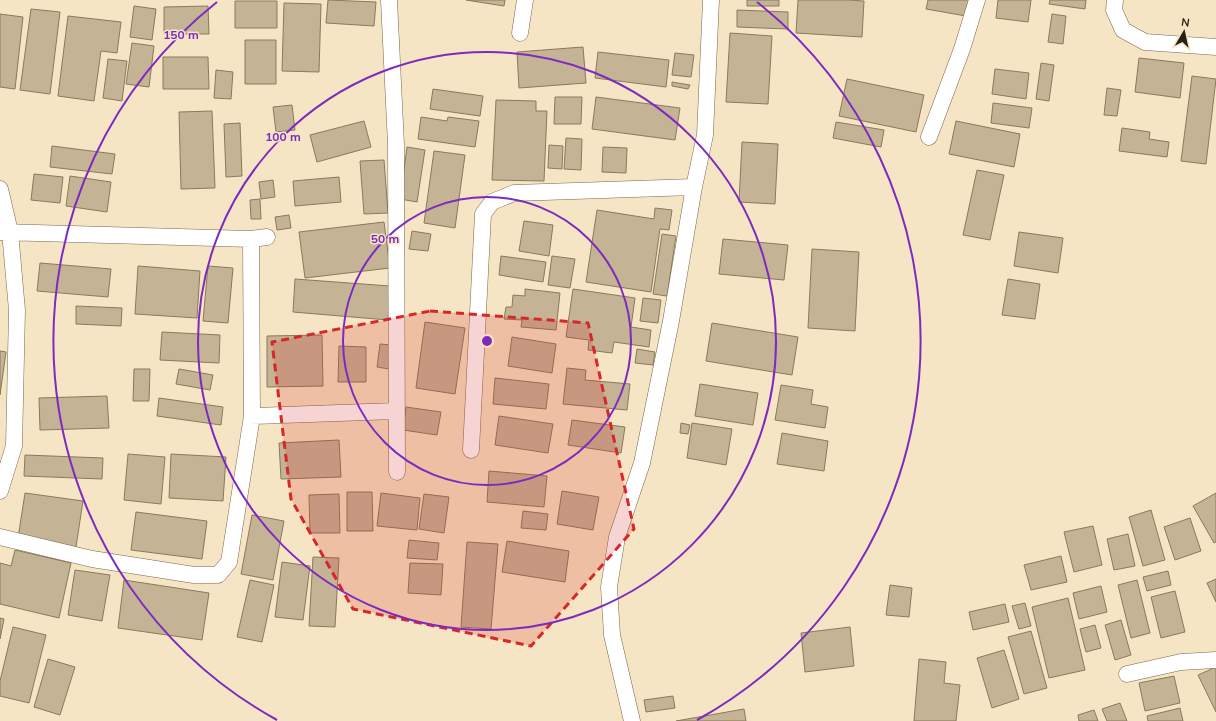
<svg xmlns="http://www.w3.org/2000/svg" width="1216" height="721" viewBox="0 0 1216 721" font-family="Mulish,sans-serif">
<rect width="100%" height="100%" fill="#f6e5c4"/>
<path fill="#c4b495" stroke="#897a5c" d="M 328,0 L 376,2 L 374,26 L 326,23 Z
M 466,0 L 505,0 L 504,6 Z
M 747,0 L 779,0 L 779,6 L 747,6 Z
M 798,0 L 848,0 L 864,1 L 862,37 L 796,33 Z
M 928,0 L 969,0 L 966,16 L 926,9 Z
M 998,0 L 1031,0 L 1028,22 L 996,18 Z
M 1050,0 L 1086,0 L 1085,9 L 1049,4 Z
M 235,1 L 277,1 L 277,28 L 235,28 Z
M 284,3 L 321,4 L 319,72 L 282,71 Z
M 134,6 L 156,9 L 152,40 L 130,37 Z
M 208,6 L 209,34 L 164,34 L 164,7 Z
M 31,9 L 60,12 L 50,94 L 20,90 Z
M 737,10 L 788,12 L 788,29 L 737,27 Z
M 0,14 L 23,17 L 15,89 L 0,87 Z
M 1052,14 L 1066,16 L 1063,44 L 1048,42 Z
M 68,16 L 121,22 L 117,53 L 101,51 L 94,101 L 58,96 Z
M 730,33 L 772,36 L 768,104 L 726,102 Z
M 245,40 L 276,40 L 276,84 L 245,84 Z
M 132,43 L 154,46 L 149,87 L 126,84 Z
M 583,47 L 586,83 L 519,88 L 517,52 Z
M 598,52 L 669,60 L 666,87 L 595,78 Z
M 675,53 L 694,55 L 691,77 L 672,75 Z
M 163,57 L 208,57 L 209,89 L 163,89 Z
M 1139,58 L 1184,63 L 1180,98 L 1135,92 Z
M 108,59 L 127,61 L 122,101 L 103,98 Z
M 1041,63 L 1054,65 L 1049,101 L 1036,99 Z
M 995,69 L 1029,73 L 1026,99 L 992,94 Z
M 216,70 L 233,72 L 231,99 L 214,98 Z
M 1192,76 L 1216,79 L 1206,164 L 1181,161 Z
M 847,79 L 924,95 L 916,132 L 839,116 Z
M 672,82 L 690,85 L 688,89 L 672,86 Z
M 1107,88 L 1121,90 L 1117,116 L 1104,115 Z
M 433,89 L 483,96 L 480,116 L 430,109 Z
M 555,97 L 582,97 L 581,124 L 554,124 Z
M 596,97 L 680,108 L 675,140 L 592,129 Z
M 496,100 L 536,101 L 536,111 L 547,111 L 544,181 L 492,180 Z
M 993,103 L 1032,108 L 1029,128 L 991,123 Z
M 292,105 L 295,130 L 276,132 L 273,107 Z
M 212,111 L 215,188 L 181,189 L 179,112 Z
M 421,117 L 447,121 L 448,117 L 479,121 L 475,147 L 418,139 Z
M 364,121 L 371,147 L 317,162 L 310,135 Z
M 956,121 L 1020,134 L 1014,167 L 949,154 Z
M 836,122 L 884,130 L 881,147 L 833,138 Z
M 240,123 L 242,176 L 226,177 L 224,124 Z
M 1122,128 L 1150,132 L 1149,139 L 1169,142 L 1167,157 L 1119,151 Z
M 566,138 L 582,139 L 581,170 L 564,169 Z
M 742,142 L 778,144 L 775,204 L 739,202 Z
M 549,145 L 563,146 L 562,169 L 548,168 Z
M 52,146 L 115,154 L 112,174 L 50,167 Z
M 407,147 L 425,150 L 417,202 L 400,199 Z
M 603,147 L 627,148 L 626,173 L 602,172 Z
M 434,151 L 465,155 L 455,228 L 424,223 Z
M 384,160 L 388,213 L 364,214 L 360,161 Z
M 977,170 L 1004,175 L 990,240 L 963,235 Z
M 34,174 L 63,177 L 60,203 L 31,200 Z
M 70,176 L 111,182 L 107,212 L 66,206 Z
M 339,177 L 341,202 L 295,206 L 293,181 Z
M 273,180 L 275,197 L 261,199 L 259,182 Z
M 260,199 L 261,219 L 251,219 L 250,200 Z
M 655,208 L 672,210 L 669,230 L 660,229 L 651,292 L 586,282 L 597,210 L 654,219 Z
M 289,215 L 291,228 L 277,230 L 275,217 Z
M 524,221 L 553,225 L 549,256 L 519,251 Z
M 384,222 L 390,268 L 305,278 L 299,232 Z
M 412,231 L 431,234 L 428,251 L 409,249 Z
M 1019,232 L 1063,238 L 1058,273 L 1014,266 Z
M 662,234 L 676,236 L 667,296 L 653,294 Z
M 723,239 L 788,245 L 784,280 L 719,274 Z
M 812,249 L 859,252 L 855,331 L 808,328 Z
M 501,256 L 546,262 L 543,282 L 499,275 Z
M 552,256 L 575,259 L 570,288 L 548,285 Z
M 40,263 L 111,269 L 108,297 L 37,291 Z
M 138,266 L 200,271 L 197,318 L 135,314 Z
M 208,266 L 233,268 L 228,323 L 203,321 Z
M 295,279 L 390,286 L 388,320 L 293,312 Z
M 1008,279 L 1040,284 L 1035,319 L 1002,315 Z
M 525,289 L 560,293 L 556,330 L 521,327 L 522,320 L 504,319 L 506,307 L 512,307 L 513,295 L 525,296 Z
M 573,289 L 635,298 L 631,327 L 651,330 L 649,347 L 614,342 L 612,353 L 588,350 L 589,340 L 566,337 Z
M 643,298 L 661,300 L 658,323 L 640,321 Z
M 76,306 L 122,308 L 121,326 L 76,324 Z
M 425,322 L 465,328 L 455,394 L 416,388 Z
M 712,323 L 798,337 L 792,375 L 706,361 Z
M 162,332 L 220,335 L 219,363 L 160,360 Z
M 322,335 L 323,386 L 267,387 L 267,336 Z
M 512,337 L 556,344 L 552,373 L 508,366 Z
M 380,344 L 392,345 L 389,369 L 377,367 Z
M 339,346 L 366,347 L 366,382 L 338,382 Z
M 637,349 L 655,352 L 653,365 L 635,363 Z
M 0,351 L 6,352 L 0,395 Z
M 567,368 L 586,370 L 585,380 L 630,384 L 627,410 L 563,404 Z
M 134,369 L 150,369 L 149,401 L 133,401 Z
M 179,369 L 213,375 L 210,390 L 176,384 Z
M 495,378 L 549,384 L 546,409 L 493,404 Z
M 700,384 L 758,393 L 753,425 L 695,416 Z
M 781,385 L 813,390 L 811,404 L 828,407 L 825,428 L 775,420 Z
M 107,396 L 109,428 L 40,430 L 39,398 Z
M 159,398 L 223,407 L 221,425 L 157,416 Z
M 406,407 L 441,412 L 437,435 L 403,430 Z
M 499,416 L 553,424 L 548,453 L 495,445 Z
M 572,420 L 625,427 L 621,453 L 568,445 Z
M 681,423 L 690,425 L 688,434 L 680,433 Z
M 692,423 L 732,429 L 726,465 L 687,458 Z
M 782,433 L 828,441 L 824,471 L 777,464 Z
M 339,440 L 341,477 L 281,479 L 279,443 Z
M 128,454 L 165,457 L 161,504 L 124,500 Z
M 171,454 L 226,457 L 223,501 L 169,498 Z
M 25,455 L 103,458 L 102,479 L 24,476 Z
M 489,471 L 547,476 L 544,507 L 487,502 Z
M 562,491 L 599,497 L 593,530 L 557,524 Z
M 347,492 L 372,492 L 373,531 L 347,531 Z
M 25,493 L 83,501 L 76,547 L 18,538 Z
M 381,493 L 420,498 L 417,530 L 377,526 Z
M 1216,493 L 1216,542 L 1214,543 L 1193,506 Z
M 339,494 L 340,533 L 310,533 L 309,495 Z
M 424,494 L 449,497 L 444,533 L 419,529 Z
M 1151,510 L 1165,560 L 1143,566 L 1129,517 Z
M 523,511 L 548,514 L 546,530 L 521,528 Z
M 136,512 L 207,521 L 202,559 L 131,550 Z
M 252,515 L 284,521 L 273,580 L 241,574 Z
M 1190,518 L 1201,551 L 1175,560 L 1164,527 Z
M 1093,526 L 1102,565 L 1074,572 L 1064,532 Z
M 1128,534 L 1135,566 L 1114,570 L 1107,539 Z
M 409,540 L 439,543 L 437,560 L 407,558 Z
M 507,541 L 569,551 L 565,582 L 502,572 Z
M 467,542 L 498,544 L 491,629 L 461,627 Z
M 15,550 L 71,563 L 59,618 L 0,604 L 0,563 L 11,566 Z
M 1061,556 L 1067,582 L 1031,590 L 1024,565 Z
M 313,557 L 339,558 L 335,627 L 309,626 Z
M 282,562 L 310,566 L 303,620 L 275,617 Z
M 410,563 L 443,564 L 441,595 L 408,593 Z
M 75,570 L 110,575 L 102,621 L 68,615 Z
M 1168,571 L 1171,585 L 1147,591 L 1143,577 Z
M 1216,579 L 1216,602 L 1207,583 Z
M 124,580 L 209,593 L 202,640 L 118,628 Z
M 250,580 L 274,585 L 262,642 L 237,637 Z
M 1137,580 L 1150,633 L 1131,638 L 1118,585 Z
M 890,585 L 912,588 L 909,617 L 886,615 Z
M 1101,586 L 1107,612 L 1079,619 L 1073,593 Z
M 1175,591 L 1185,632 L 1161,638 L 1151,597 Z
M 1068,598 L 1085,670 L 1049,678 L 1032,607 Z
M 1025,603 L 1031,626 L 1019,629 L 1012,606 Z
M 1005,604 L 1009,622 L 973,630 L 969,612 Z
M 0,618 L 4,619 L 0,639 Z
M 1121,620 L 1131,655 L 1115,660 L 1105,625 Z
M 1095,625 L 1101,648 L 1086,652 L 1080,629 Z
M 13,627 L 46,635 L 29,703 L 0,696 L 0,681 Z
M 850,627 L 854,666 L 805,672 L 801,633 Z
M 1031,631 L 1047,688 L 1024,694 L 1008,637 Z
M 1004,650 L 1019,699 L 992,708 L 977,658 Z
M 48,659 L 75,667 L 60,715 L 34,707 Z
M 919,659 L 946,662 L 944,683 L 960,685 L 956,721 L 914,721 Z
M 1216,667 L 1216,712 L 1198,675 Z
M 1174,676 L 1180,703 L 1145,711 L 1139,683 Z
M 673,696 L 675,708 L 646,712 L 644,700 Z
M 1120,703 L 1127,721 L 1107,721 L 1102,709 Z
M 1180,708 L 1183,721 L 1148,721 L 1147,716 Z
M 744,709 L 746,721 L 676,721 Z
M 1094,710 L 1098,721 L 1079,721 L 1078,715 Z"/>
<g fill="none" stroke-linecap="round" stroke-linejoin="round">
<defs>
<path id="minor" d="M 389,0 L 396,145 L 397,472
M 1115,0 L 1114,10 L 1123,30 L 1145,42 L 1216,47
M 520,33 L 525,0
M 929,137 L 962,49 L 977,0
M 0,189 L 10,232 L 17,310 L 14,446 L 0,491
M 0,232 L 251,239 L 267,237
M 252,416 L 396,411
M 471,450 L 483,214 L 492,202 L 514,193 L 694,187
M 0,537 L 92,559 L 194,575 L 218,575 L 229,562 L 252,416 L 251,239
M 1127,674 L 1181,662 L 1216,660
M 632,721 L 612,635 L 609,587 L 617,537 L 642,463 L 671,321 L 694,187 L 705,135 L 711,0"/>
</defs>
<use href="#minor" stroke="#77684b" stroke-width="17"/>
<use href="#minor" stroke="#fff" stroke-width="16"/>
</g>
<path fill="#d62828" fill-opacity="0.2" stroke="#d62828" stroke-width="3" stroke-dasharray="8 5" stroke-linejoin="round" d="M 430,311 L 588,323 L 634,529 L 531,646 L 353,609 L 291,499 L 272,342 Z"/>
<g fill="none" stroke="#7b2cbf" stroke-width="2">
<circle cx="487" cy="341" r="144"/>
<circle cx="487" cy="341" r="289"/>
<path d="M277 720A433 433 0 0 1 217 2M757 2A433 433 0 0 1 697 720"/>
</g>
<circle cx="487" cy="341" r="6" fill="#7b2cbf" stroke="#f6e5c4" stroke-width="2"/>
<g font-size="12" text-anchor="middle" font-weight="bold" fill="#7b2cbf" stroke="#f6e5c4" stroke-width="3" stroke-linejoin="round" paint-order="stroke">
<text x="181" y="39">150 m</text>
<text x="283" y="141">100 m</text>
<text x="385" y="243">50 m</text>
</g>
<g transform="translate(1184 32) rotate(9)" stroke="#f6e5c4" stroke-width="3" paint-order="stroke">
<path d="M0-3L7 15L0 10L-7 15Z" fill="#272115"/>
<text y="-6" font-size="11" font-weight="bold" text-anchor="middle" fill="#272115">N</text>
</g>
</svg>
